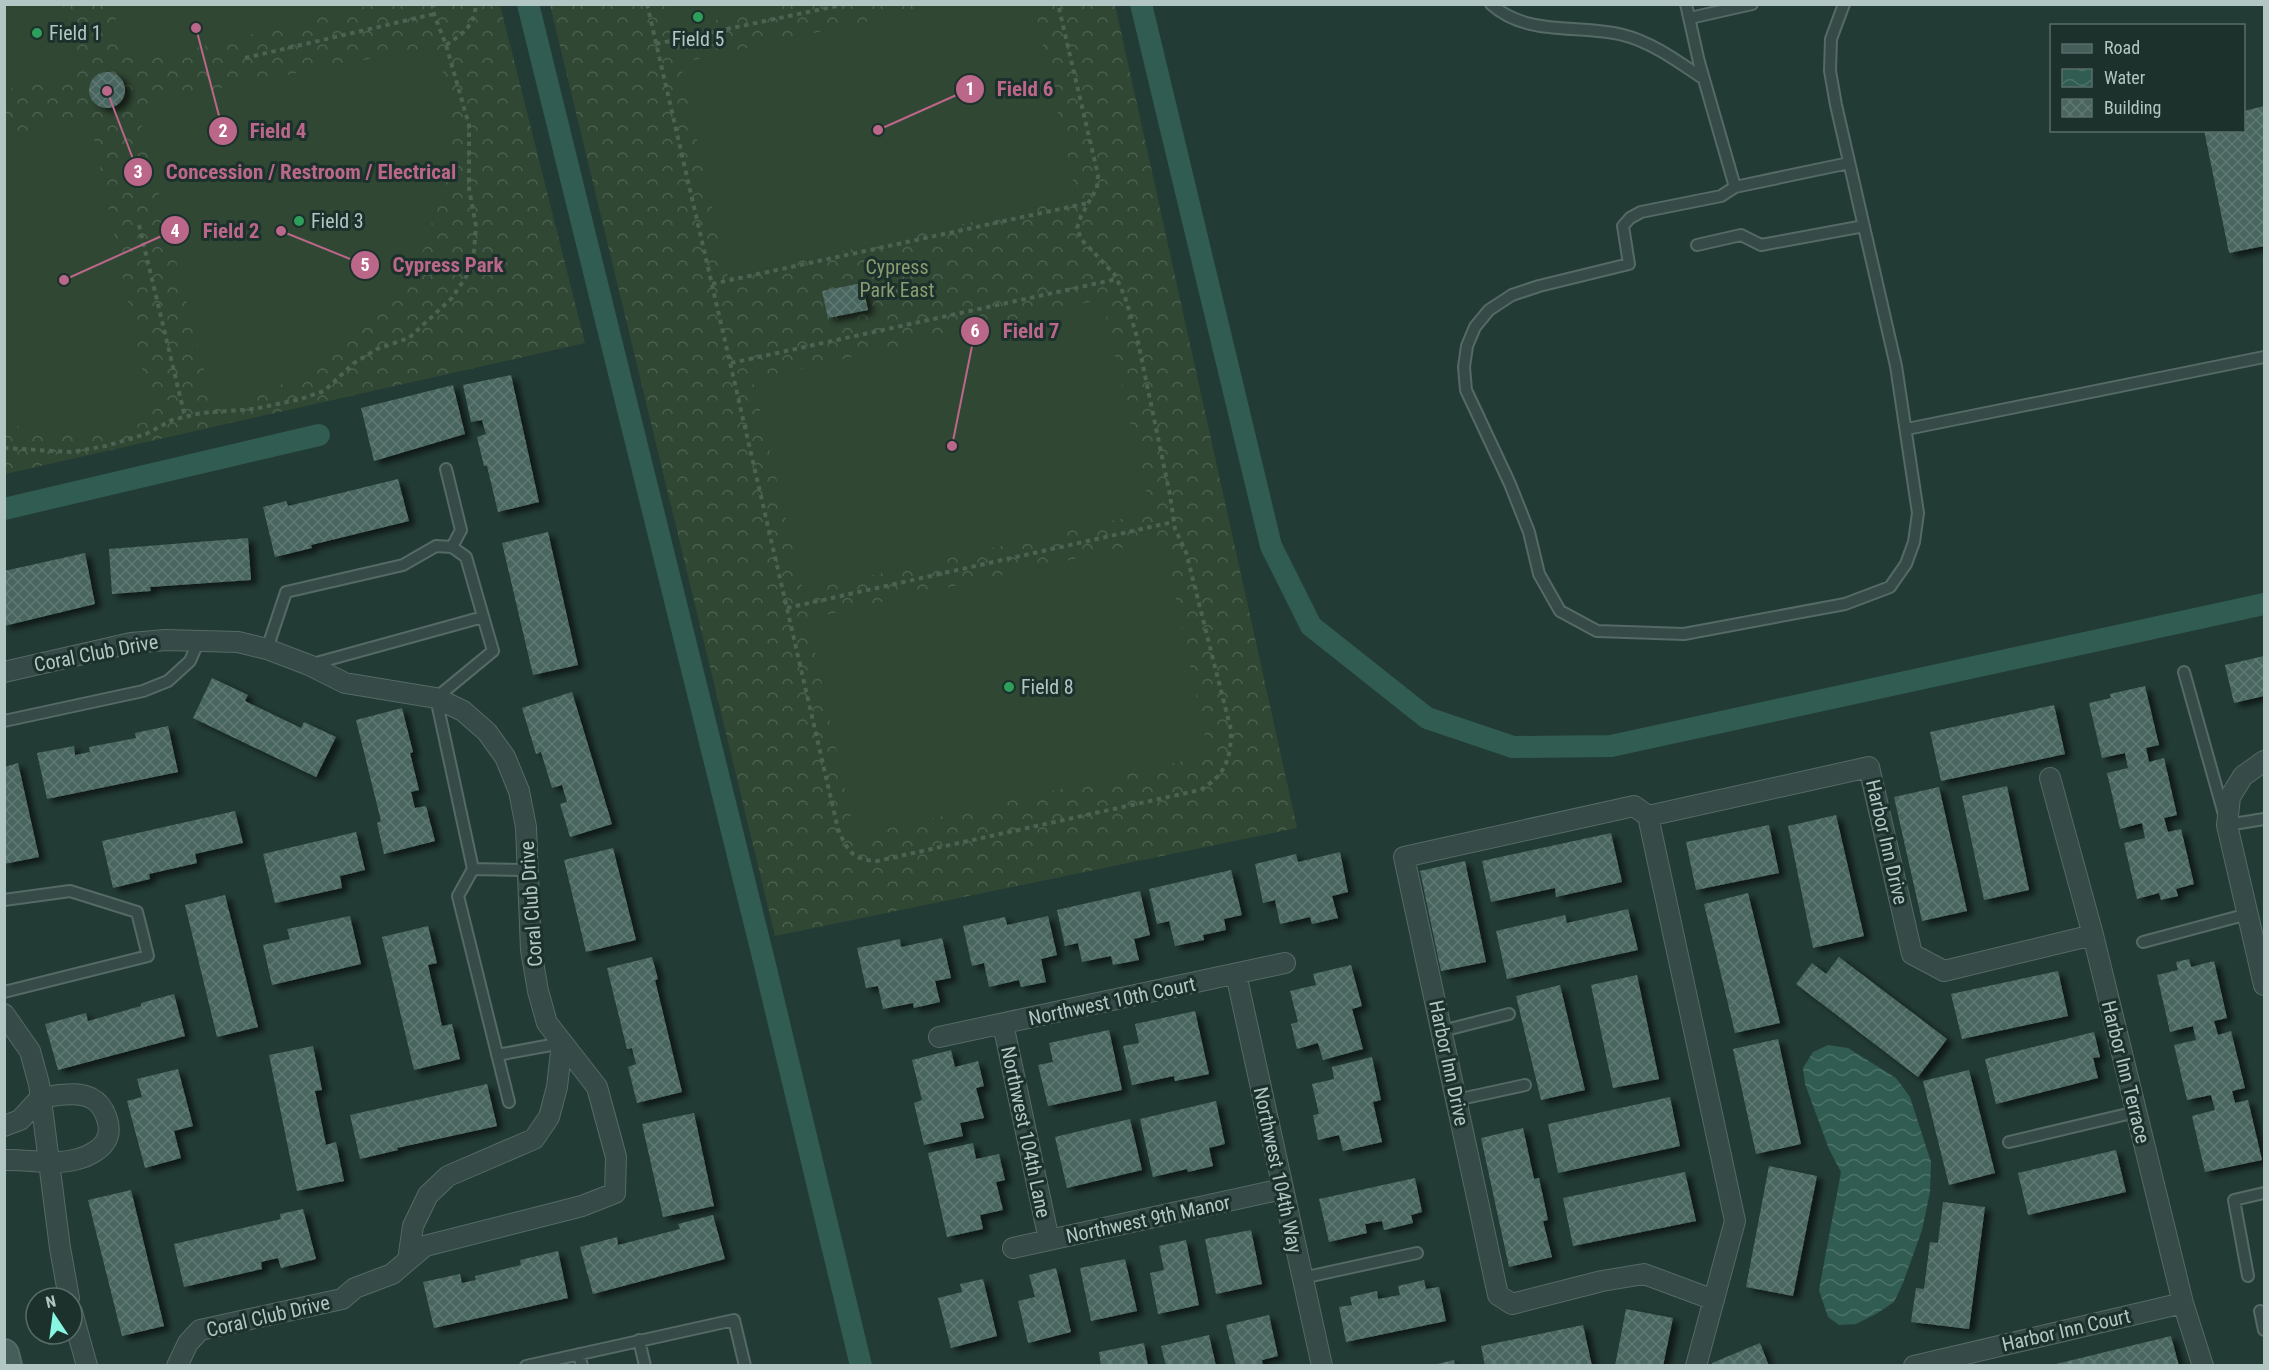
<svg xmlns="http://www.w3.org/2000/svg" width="2269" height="1370" viewBox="0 0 2269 1370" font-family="'Roboto Condensed',sans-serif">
<defs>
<pattern id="forest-crowns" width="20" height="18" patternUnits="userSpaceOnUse" patternTransform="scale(1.5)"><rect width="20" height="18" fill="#304733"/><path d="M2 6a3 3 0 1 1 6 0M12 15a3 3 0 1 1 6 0" fill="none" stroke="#4c604f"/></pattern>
<pattern id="water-waves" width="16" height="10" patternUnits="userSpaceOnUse" patternTransform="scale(1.5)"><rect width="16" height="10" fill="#315c52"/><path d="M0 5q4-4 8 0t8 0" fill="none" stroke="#4c7269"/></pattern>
<pattern id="building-cross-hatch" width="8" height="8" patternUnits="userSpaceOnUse" patternTransform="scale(1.5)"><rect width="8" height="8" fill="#49655e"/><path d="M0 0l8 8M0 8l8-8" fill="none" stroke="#617a73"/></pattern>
<filter id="shadow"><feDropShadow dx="6" dy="4" stdDeviation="3" flood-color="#0009"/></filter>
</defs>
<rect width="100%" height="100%" fill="#233b35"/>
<path fill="url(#forest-crowns)" d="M 4,5 L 500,5 L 585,343 L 5,474 Z
M 550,5 L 1115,5 L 1297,828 L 775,936 Z"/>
<path fill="#304733" d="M 4,5 L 63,5 L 77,62 L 65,77 L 5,90 Z
M 113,5 L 113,4 L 371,5 L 139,62 L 122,52 Z
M 665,5 L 665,4 L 786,5 L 670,30 Z
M 939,5 L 1034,5 L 1077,198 L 728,277 L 680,63 Z
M 436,46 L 449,94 L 449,152 L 426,246 L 399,286 L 366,326 L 318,366 L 274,388 L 214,409 L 139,116 L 149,102 Z
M 75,118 L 92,129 L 153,421 L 102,430 L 41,432 L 5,423 L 5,138 Z
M 1102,299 L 1151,512 L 803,591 L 753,380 Z
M 1163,539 L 1209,755 L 855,836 L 808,619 Z"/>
<path fill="url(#water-waves)" d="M 1828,1045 L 1848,1048 L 1896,1078 L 1910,1097 L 1931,1162 L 1930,1192 L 1922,1230 L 1903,1283 L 1894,1302 L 1876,1314 L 1856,1324 L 1839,1325 L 1828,1317 L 1819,1290 L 1841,1172 L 1829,1149 L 1805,1084 L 1803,1068 L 1813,1052 Z"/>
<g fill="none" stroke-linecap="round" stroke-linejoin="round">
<path stroke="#315c52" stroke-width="22" d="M 528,4 L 765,965 L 861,1366
M 1141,4 L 1271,546 L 1311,626 L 1427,718 L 1513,747 L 1611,746 L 2264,604
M 4,509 L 319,435"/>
</g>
<path fill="url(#building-cross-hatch)" filter="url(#shadow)" d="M89 90a18 18 0 1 1 36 0a18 18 0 1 1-36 0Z
M 2264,106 L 2264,246 L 2229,253 L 2204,130 L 2244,130 L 2244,111 Z
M 862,283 L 868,310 L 828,318 L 822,291 Z
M 511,375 L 539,502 L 498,512 L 487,466 L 484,466 L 477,437 L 486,434 L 482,420 L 471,422 L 463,385 Z
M 453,385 L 465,434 L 374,461 L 361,408 Z
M 398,479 L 409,521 L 311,545 L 312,548 L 275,557 L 263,507 L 286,501 L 288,506 Z
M 548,532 L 578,665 L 533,675 L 502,543 Z
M 248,538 L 251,580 L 150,587 L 151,591 L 112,594 L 109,549 Z
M 85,553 L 95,604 L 4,626 L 4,571 Z
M 2264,656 L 2264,696 L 2234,703 L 2225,665 Z
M 212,678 L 248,695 L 245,701 L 301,728 L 304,722 L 336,737 L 316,777 L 193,718 Z
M 2145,686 L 2159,745 L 2146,748 L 2149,762 L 2164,758 L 2177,815 L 2164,818 L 2168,832 L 2181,829 L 2194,884 L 2176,889 L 2178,896 L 2161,900 L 2159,893 L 2137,899 L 2124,843 L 2145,838 L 2142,823 L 2120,829 L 2107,773 L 2128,768 L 2125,753 L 2102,758 L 2089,703 L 2111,698 L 2110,694 Z
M 572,692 L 612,824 L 570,837 L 560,804 L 567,802 L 562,785 L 552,788 L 541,752 L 536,754 L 522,708 Z
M 2054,705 L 2065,754 L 1941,781 L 1930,732 Z
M 402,708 L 413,752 L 410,753 L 419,790 L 411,792 L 415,808 L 426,806 L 435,841 L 384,854 L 377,823 L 381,821 L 356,720 Z
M 168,726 L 178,772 L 47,799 L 37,753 L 74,746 L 75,755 L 90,752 L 89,747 L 136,738 L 135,733 Z
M 18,763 L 39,857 L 4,864 L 4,767 Z
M 2007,786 L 2029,890 L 1984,900 L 1962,796 Z
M 1939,787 L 1967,911 L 1922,921 L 1894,797 Z
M 235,811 L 243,843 L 195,854 L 197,863 L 149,874 L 150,879 L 113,888 L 102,841 Z
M 1836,815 L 1864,936 L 1813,948 L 1788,826 Z
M 1769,825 L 1779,873 L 1696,890 L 1686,842 Z
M 356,832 L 365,870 L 340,876 L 342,888 L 275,903 L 263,854 Z
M 1611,833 L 1622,882 L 1556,897 L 1555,888 L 1491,902 L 1482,861 Z
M 613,848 L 636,940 L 586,952 L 564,860 Z
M 1340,852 L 1348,892 L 1332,896 L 1338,918 L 1312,924 L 1310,917 L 1280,924 L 1275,900 L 1263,903 L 1255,864 L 1296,854 L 1298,862 Z
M 1465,861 L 1486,962 L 1441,971 L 1420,871 Z
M 1231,870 L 1242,915 L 1224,919 L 1226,930 L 1203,935 L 1204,940 L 1175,946 L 1169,921 L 1157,924 L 1149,889 Z
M 1140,891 L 1150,935 L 1134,939 L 1139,960 L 1113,965 L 1111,956 L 1082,962 L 1078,943 L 1065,946 L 1057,910 Z
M 1748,893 L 1780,1023 L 1735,1033 L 1704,904 Z
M 225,895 L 258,1027 L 217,1037 L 185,905 Z
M 1628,909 L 1638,950 L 1507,979 L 1496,931 L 1565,915 L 1567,923 Z
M 350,916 L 361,964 L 272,985 L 263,945 L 290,939 L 287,929 Z
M 1048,916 L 1057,955 L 1041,959 L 1046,982 L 1021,987 L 1019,980 L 989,987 L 984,963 L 972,966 L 963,926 L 1005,917 L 1007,925 Z
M 428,926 L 437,963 L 428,965 L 442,1026 L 452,1024 L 460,1059 L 414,1070 L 382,937 Z
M 942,938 L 951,978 L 935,981 L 940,1002 L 914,1008 L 913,1003 L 883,1009 L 878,986 L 866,988 L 857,948 L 900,939 L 901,947 Z
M 652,957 L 658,979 L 655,980 L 682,1092 L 637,1103 L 628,1067 L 636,1064 L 632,1048 L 627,1049 L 607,968 Z
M 1839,957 L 1947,1039 L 1918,1077 L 1796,984 L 1812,963 L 1826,974 Z
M 2189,959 L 2191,967 L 2214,961 L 2227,1018 L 2214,1021 L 2218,1035 L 2231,1031 L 2245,1088 L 2232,1091 L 2235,1103 L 2248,1100 L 2262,1160 L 2205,1172 L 2192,1116 L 2215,1110 L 2211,1095 L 2187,1100 L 2174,1045 L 2196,1040 L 2193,1026 L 2170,1032 L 2157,975 L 2178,970 L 2176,962 Z
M 1351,965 L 1362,1006 L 1352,1009 L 1363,1049 L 1323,1060 L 1318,1043 L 1297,1049 L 1291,1024 L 1298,1022 L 1290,991 L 1316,985 L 1313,974 Z
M 2058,971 L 2068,1016 L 1962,1039 L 1951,994 Z
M 1637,975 L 1659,1079 L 1613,1088 L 1591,985 Z
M 1560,985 L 1585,1090 L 1541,1100 L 1516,996 Z
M 174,994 L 185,1036 L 58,1070 L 45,1024 L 86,1013 L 88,1021 L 141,1006 L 141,1003 Z
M 1195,1011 L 1209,1074 L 1175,1081 L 1174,1076 L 1132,1085 L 1123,1046 L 1139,1043 L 1135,1024 Z
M 1109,1030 L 1122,1090 L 1048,1106 L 1038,1065 L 1053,1062 L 1049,1043 Z
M 2094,1032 L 2100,1057 L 2093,1058 L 2098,1078 L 1996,1104 L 1985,1059 Z
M 1778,1039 L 1801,1144 L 1756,1154 L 1733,1049 Z
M 313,1046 L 322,1090 L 315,1091 L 326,1145 L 336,1142 L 344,1181 L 297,1191 L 269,1055 Z
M 951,1050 L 955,1067 L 978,1061 L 984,1086 L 976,1088 L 984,1118 L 960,1123 L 963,1136 L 924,1145 L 914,1103 L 922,1100 L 912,1060 Z
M 1372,1057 L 1381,1100 L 1373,1102 L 1382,1142 L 1343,1151 L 1339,1135 L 1318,1140 L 1313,1115 L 1319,1114 L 1312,1084 L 1334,1079 L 1332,1067 Z
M 178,1069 L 193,1126 L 174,1131 L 181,1158 L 145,1168 L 127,1101 L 142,1097 L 137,1079 Z
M 1969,1070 L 1995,1173 L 1949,1185 L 1923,1081 Z
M 487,1084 L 497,1126 L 397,1148 L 398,1150 L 360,1159 L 350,1115 Z
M 1670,1097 L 1680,1146 L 1558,1173 L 1548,1124 Z
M 1216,1101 L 1225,1144 L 1209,1148 L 1213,1166 L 1188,1172 L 1187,1169 L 1153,1177 L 1140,1119 Z
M 694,1113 L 714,1206 L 663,1217 L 642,1124 Z
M 1130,1119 L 1142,1170 L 1067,1188 L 1055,1137 Z
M 1523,1128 L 1534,1179 L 1539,1178 L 1548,1220 L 1543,1221 L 1552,1257 L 1509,1267 L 1481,1138 Z
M 973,1143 L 976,1159 L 999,1154 L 1005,1180 L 996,1182 L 1003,1210 L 980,1215 L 983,1229 L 947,1237 L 928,1153 Z
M 2116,1150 L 2126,1192 L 2028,1215 L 2018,1173 Z
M 1769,1166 L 1817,1176 L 1793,1296 L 1746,1287 Z
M 1685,1172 L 1696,1221 L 1573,1246 L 1563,1198 Z
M 1415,1178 L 1422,1212 L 1411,1215 L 1413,1223 L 1384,1230 L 1382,1221 L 1365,1224 L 1367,1233 L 1329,1242 L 1319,1199 Z
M 131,1190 L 164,1326 L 122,1336 L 88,1200 Z
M 1943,1202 L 1985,1207 L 1969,1329 L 1911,1322 L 1916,1288 L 1924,1289 L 1930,1242 L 1938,1243 Z
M 303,1209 L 316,1259 L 281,1268 L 278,1258 L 261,1262 L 262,1269 L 184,1287 L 174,1244 L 281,1219 L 280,1214 Z
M 713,1215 L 725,1259 L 593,1294 L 580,1247 L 617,1237 L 618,1245 L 680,1229 L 678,1224 Z
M 1251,1230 L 1262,1284 L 1216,1294 L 1205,1239 Z
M 1186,1240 L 1199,1305 L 1158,1314 L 1150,1273 L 1164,1270 L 1159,1246 Z
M 558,1251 L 568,1298 L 434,1328 L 423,1282 L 460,1274 L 462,1283 L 476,1280 L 475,1276 L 521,1265 L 520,1260 Z
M 1125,1259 L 1137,1311 L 1091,1321 L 1080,1268 Z
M 1056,1268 L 1071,1332 L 1028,1343 L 1018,1301 L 1035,1297 L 1029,1275 Z
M 983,1279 L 997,1336 L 951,1348 L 938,1298 L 962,1292 L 960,1284 Z
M 1424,1280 L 1426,1289 L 1439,1287 L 1446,1321 L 1346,1342 L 1339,1307 L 1352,1305 L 1350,1297 L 1377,1291 L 1378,1299 L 1400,1295 L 1398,1286 Z
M 1626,1309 L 1673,1318 L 1663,1366 L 1615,1366 Z
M 1269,1315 L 1278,1356 L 1262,1360 L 1263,1366 L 1236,1366 L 1226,1325 Z
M 1583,1325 L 1592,1366 L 1485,1366 L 1481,1346 Z
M 1209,1335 L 1216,1366 L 1166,1366 L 1161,1346 Z
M 2171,1336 L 2179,1366 L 2052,1366 L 2052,1365 Z
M 1144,1343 L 1148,1366 L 1101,1366 L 1099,1352 Z
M 1760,1343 L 1769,1366 L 1713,1366 L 1712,1363 Z
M 1454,1360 L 1455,1366 L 1433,1366 L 1433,1365 Z"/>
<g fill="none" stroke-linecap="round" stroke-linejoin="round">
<defs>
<path id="lane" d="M 1491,4 C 1527,37 1580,24 1623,35 C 1652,42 1680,63 1704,79
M 1686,4 L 1699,62 L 1735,187
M 1844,4 L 1831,39 L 1830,71 L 1836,105 L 1896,366 L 1918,513 L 1914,542 L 1906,564 L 1890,587 L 1845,604 L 1684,634 L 1597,631 L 1560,611 L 1539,574 L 1529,532 L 1510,484 L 1466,390 L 1464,367 L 1467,346 L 1475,327 L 1489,310 L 1512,295 L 1539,286 L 1629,264 L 1623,226 L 1630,218 L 1641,212 L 1721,196 L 1735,187 L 1849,163
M 1690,18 L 1752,4
M 1697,245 L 1741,235 L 1761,245 L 1864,226
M 1907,429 L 2264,357
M 446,469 L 461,530 L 452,547
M 267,649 L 286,592 L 403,565 L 436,546 L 452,547 L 466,557 L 493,651 L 436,698 L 473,869 L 458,896 L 509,1102
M 309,665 L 483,617
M 2184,672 L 2227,825 L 2264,819
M 4,721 L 143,691 L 168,681 L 190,661 L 199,640
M 473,869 L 527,870
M 4,900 L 70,891 L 137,912 L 148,956 L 4,992
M 2143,942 L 2248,914
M 1442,1031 L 1509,1014
M 497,1055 L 562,1043
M 1456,1100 L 1525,1085
M 2009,1142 L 2136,1112
M 2248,1276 L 2234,1200 L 2264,1193
M 1302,1278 L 1417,1253
M 2260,1311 L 2264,1330
M 639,1340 L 645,1366
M 579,1354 L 582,1366
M 526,1366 L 734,1320 L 745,1366"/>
<path id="street" d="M 4,672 L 131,643 L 166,640 L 238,642 L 267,649 L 309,665 L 345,683 L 436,698 L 463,711 L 487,732 L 505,757 L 519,791 L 526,827 L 531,950 L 538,991 L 547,1023 L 597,1087 L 616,1157 L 615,1193 L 582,1206 L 425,1246 L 392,1274 L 355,1288 L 342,1299 L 200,1330 L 188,1343 L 177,1366
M 2264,761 L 2243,776 L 2230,797 L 2227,825 L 2264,985
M 2050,778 L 2093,935 L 2183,1303 L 2203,1366
M 1648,816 L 1869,767 L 1912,954 L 1944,971 L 2093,935
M 1236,974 L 1322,1366
M 4,1014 L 30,1051 L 39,1084 L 60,1248 L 69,1298
M 1003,1024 L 1049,1240
M 939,1037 L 1285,963
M 4,1126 L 20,1120 L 41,1097 C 57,1096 76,1091 91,1098 C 105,1105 114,1129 105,1142 C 100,1150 87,1157 78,1159 C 53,1166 29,1159 4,1160
M 1013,1248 L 1282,1189
M 408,1260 L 413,1226 L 428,1195 L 448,1176 L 534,1139 L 549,1117 L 557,1087 L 562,1043
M 72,1312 L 87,1366
M 1696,1366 L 1735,1221 L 1648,816 L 1634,806 L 1404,857 L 1498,1295 L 1512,1304 L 1602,1281 L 1644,1274 L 1714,1300
M 1914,1366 L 2183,1303"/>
<path id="secondary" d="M 4,1354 L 7,1366"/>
</defs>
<use href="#lane" stroke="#556965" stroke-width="14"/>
<use href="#street" stroke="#556965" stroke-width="22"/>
<use href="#secondary" stroke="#556965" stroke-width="32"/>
<path stroke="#4c6253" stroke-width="4" stroke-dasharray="4.5 4.5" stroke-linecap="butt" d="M 647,4 L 838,829 C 847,850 852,860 877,861 L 1200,790 C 1226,775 1231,758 1231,730 L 1186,552 L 1175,529 L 1170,495 L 1137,337 L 1125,297 L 1115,275 L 1081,239 L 1077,228 L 1081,216 L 1097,188 L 1098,175 L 1058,4
M 656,44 L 846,4
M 446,45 C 464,33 474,26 476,4
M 245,58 L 434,14
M 139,225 L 185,417
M 712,284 L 1088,203
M 731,363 L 1117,279
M 4,448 L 71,452 L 106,446 L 146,434 L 172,420 L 201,413 L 254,409 L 301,399 L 324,391 L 354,363 L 377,349 L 409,338 L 452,298 L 466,277 L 474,251 L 476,226 L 469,188 L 469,125 L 446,45 L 434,14 L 433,4
M 787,608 L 1173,522"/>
<use href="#lane" stroke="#364b47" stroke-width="10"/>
<use href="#street" stroke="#364b47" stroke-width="20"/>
<use href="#secondary" stroke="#455e5a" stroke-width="28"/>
</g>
<g fill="#2e9e5b" stroke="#1c302c" stroke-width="2">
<circle cx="698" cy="17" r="6"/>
<circle cx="37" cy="33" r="6"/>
<circle cx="299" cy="221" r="6"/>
<circle cx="1009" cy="687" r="6"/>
</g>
<g text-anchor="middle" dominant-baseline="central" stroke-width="6" stroke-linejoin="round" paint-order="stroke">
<g font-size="20" fill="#b2c7c3" stroke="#1c302c" text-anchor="start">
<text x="49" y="33">Field 1</text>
<text x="698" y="39" text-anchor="middle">Field 5</text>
<text x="311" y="221">Field 3</text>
<text x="1021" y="687">Field 8</text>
</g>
<g font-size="20" fill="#8a9d70" stroke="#1c302c">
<text x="897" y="267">Cypress<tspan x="897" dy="23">Park East</tspan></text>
</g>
<g font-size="20" fill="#b2c7c3" stroke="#1c302c">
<text transform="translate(96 653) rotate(-11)">Coral Club Drive</text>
<text transform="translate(1887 842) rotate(77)">Harbor Inn Drive</text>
<text transform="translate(531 904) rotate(-94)">Coral Club Drive</text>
<text transform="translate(1112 1001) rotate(-12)">Northwest 10th Court</text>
<text transform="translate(1449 1063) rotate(78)">Harbor Inn Drive</text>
<text transform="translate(2126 1072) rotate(76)">Harbor Inn Terrace</text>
<text transform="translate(1026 1132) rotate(78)">Northwest 104th Lane</text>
<text transform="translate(1278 1170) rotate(78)">Northwest 104th Way</text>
<text transform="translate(1148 1219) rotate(-12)">Northwest 9th Manor</text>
<text transform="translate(268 1316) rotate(-13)">Coral Club Drive</text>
<text transform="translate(2066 1330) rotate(-13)">Harbor Inn Court</text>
</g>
</g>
<path fill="none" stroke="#bb678a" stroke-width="2" d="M878 130L970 89M196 28L223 131M107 91L138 172M64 280L175 230M281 231L365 265M952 446L975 331"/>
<g fill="#bb678a" stroke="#1c302c" stroke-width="2">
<circle cx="878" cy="130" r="6"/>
<circle cx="196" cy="28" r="6"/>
<circle cx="107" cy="91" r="6"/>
<circle cx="64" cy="280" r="6"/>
<circle cx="281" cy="231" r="6"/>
<circle cx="952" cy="446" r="6"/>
<circle cx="970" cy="89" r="15"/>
<circle cx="223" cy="131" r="15"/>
<circle cx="138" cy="172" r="15"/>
<circle cx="175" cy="230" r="15"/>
<circle cx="365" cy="265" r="15"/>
<circle cx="975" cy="331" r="15"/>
</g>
<g font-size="18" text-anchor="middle" font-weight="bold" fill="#fff">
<text x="970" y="95">1</text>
<text x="223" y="137">2</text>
<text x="138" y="178">3</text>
<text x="175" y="237">4</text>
<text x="365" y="271">5</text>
<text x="975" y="337">6</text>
</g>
<g font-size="21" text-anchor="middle" font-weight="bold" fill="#bb678a" stroke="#1c302c" stroke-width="6" stroke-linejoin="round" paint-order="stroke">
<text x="1025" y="96">Field 6</text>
<text x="278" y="138">Field 4</text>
<text x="311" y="179">Concession / Restroom / Electrical</text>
<text x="231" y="238">Field 2</text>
<text x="448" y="272">Cypress Park</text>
<text x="1031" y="338">Field 7</text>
</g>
<rect width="2269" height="1370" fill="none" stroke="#b2c7c3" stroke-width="12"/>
<rect x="2050" y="24" width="195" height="108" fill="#1c302c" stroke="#586c68" stroke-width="1.5"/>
<rect x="2062" y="44" width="30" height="9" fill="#455e5a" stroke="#586c68" stroke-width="1.5"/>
<text x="2104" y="54" font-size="18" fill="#b2c7c3">Road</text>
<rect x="2062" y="69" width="30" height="18" fill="url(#water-waves)" stroke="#586c68" stroke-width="1.5"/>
<text x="2104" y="84" font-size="18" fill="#b2c7c3">Water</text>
<rect x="2062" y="99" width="30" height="18" fill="url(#building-cross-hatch)" stroke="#586c68" stroke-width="1.5"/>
<text x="2104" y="114" font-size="18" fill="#b2c7c3">Building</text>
<g transform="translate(54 1316) rotate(347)"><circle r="28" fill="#1c302c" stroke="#586c68" stroke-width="1.5"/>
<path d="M0-4.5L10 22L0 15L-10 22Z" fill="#87f7e1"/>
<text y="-9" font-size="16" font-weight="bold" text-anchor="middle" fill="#b2c7c3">N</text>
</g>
</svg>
